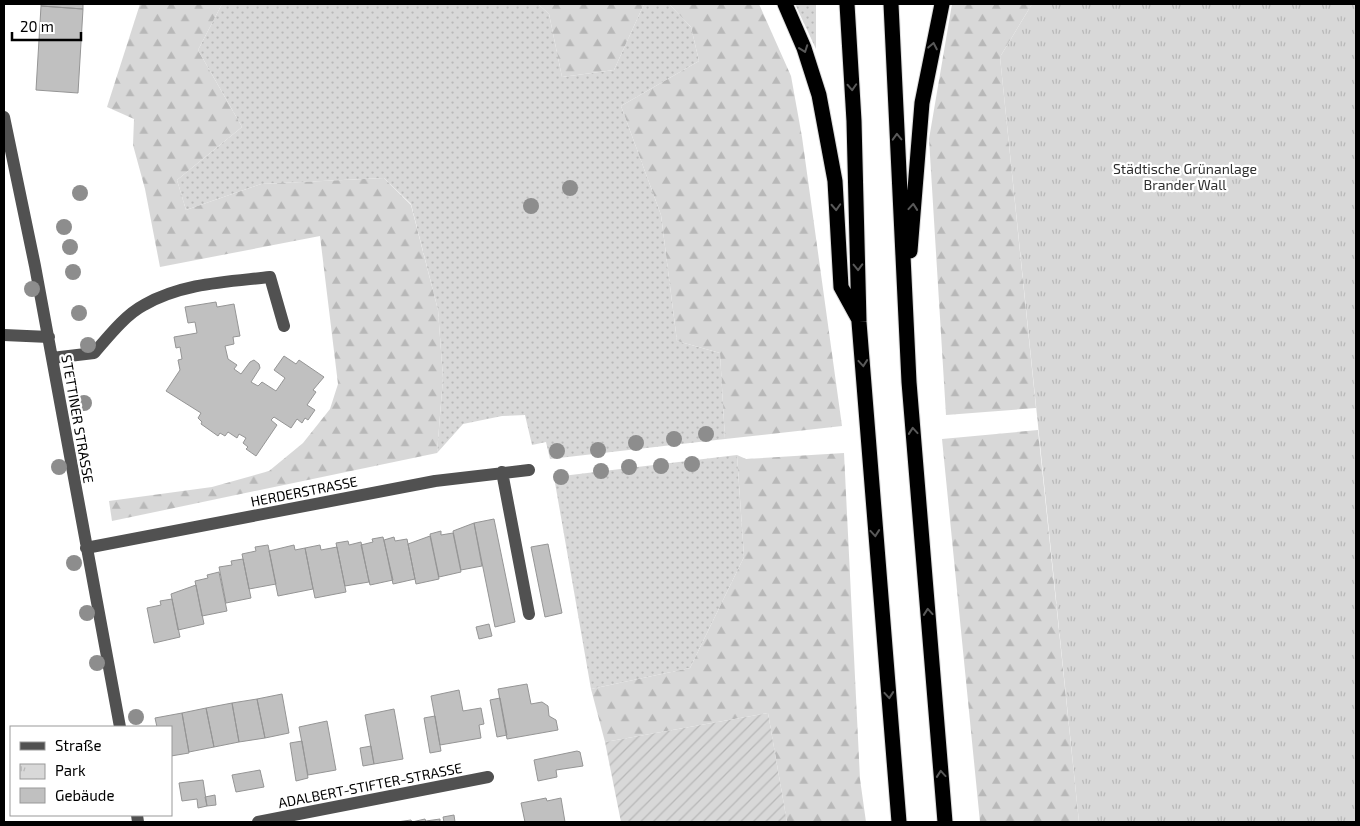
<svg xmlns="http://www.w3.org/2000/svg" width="1360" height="826" viewBox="0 0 1360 826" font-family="'Exo 2',sans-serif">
<defs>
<pattern id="grass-dots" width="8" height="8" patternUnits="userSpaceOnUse" patternTransform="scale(1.25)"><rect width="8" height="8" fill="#d8d8d8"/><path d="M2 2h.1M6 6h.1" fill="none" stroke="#b8b8b8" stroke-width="1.8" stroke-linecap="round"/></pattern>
<pattern id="forest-firs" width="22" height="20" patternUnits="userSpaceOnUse" patternTransform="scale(1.25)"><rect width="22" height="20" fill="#d8d8d8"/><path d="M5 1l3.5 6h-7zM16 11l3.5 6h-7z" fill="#b8b8b8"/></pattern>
<pattern id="park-tufts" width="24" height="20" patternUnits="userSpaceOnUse" patternTransform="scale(1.25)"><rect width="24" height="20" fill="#d8d8d8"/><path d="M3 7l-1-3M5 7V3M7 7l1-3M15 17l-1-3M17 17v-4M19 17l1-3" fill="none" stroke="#b8b8b8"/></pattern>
<pattern id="garden-furrows" width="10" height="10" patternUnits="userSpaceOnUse" patternTransform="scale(1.25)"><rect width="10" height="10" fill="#d8d8d8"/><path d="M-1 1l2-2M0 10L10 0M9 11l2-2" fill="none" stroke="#b8b8b8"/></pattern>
</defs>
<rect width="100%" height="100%" fill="#fff"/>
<path fill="url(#grass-dots)" d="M 222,4 L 538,4 L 549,14 L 562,77 L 614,70 L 644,4 L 669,4 L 691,27 L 699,61 L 621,106 L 661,215 L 677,341 L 720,353 L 725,439 L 550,459 L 546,442 L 532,445 L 525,415 L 502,416 L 463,424 L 437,453 L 443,378 L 438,310 L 411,204 L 384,178 L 261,184 L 186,210 L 177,180 L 242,127 L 198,50 Z
M 795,4 L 816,4 L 816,49 Z
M 737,455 L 744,557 L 690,668 L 591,689 L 554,477 Z"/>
<path fill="url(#forest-firs)" d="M 140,4 L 222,4 L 198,50 L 242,127 L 177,180 L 186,210 L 261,184 L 384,178 L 411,205 L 438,310 L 443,378 L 437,453 L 112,521 L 109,501 L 212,487 L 269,471 L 303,443 L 330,409 L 338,384 L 320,236 L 160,267 L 145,189 L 133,145 L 134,119 L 107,107 Z
M 538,4 L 644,4 L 614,70 L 562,77 L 549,14 Z
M 669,4 L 759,4 L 791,76 L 802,137 L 842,426 L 725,439 L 720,353 L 677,341 L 661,215 L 621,106 L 699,61 L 691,27 Z
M 952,4 L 1032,4 L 1000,57 L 1036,408 L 946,415 L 929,139 Z
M 1038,430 L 1079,822 L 980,822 L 942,439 Z
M 844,453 L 860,779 L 866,822 L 787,822 L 768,713 L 605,742 L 591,689 L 690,668 L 744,557 L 737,455 L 746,459 Z"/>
<path fill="url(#park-tufts)" d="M 1032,4 L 1356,4 L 1356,822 L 1079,822 L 1000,57 Z"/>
<path fill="url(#garden-furrows)" d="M 768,713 L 787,822 L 621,822 L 605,742 Z"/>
<path fill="#c0c0c0" stroke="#959595" d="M 41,4 L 83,4 L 83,9 L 41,6 Z
M 41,6 L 83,9 L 78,93 L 36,90 Z
M 216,302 L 217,307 L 234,304 L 240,336 L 233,337 L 234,344 L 225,346 L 228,359 L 237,365 L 234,369 L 241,374 L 250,362 L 254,360 L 259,364 L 260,368 L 251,382 L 258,386 L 262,382 L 276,391 L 285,378 L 274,370 L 284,356 L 296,364 L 299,360 L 324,377 L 313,390 L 316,392 L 307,405 L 315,410 L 308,420 L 305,418 L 302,423 L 297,419 L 291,428 L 274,417 L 271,420 L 277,425 L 256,456 L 246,449 L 248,447 L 243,443 L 246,438 L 239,434 L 237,438 L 228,432 L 225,436 L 220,433 L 218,436 L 201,424 L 202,422 L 198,418 L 201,413 L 166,391 L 180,370 L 178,360 L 182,359 L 180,347 L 176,348 L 174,337 L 197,333 L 195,322 L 188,323 L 185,307 Z
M 494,519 L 515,622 L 495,627 L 474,523 Z
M 474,523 L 482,566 L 461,570 L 453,531 Z
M 441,531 L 441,535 L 453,533 L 461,572 L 439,577 L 430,534 Z
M 430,536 L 439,579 L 416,584 L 408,544 Z
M 383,537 L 393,580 L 370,585 L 361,545 L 373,542 L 372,539 Z
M 394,537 L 395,541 L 407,539 L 415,579 L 393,584 L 384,540 Z
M 348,541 L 349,545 L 361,542 L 369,582 L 345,586 L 336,543 Z
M 548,544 L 562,613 L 545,617 L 531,547 Z
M 268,545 L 276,584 L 249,589 L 242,554 L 256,551 L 255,547 Z
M 294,545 L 295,550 L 305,548 L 313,589 L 278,596 L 269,551 Z
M 320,545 L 321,550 L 337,547 L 346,592 L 315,598 L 305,548 Z
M 243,559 L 251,598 L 226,603 L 219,567 L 232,565 L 231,561 Z
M 219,572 L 227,611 L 202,616 L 195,581 L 208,578 L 207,575 Z
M 196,585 L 204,624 L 178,630 L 171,594 Z
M 172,599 L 180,637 L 154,643 L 147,608 L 161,605 L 160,601 Z
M 489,624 L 492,636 L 479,639 L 476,627 Z
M 527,684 L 531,704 L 542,702 L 548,706 L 549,716 L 556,720 L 558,730 L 507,739 L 498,689 Z
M 459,690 L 463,711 L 481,708 L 484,724 L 479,725 L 481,738 L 440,745 L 431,696 Z
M 282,694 L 289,733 L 265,738 L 257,699 Z
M 500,698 L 507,735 L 497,737 L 490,700 Z
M 257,699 L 265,738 L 239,742 L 232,703 Z
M 232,703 L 239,742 L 214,747 L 206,708 Z
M 206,708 L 214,747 L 189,752 L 182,713 Z
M 394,709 L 403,759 L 374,764 L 365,715 Z
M 182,713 L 189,753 L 171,756 L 171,727 L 157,727 L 155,718 Z
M 435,716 L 441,751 L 430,753 L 424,718 Z
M 327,721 L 336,770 L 308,775 L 299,727 Z
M 302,741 L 308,778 L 296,781 L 290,743 Z
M 371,746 L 374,764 L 363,766 L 360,748 Z
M 577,751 L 580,752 L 583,766 L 556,770 L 557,777 L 538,781 L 534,760 Z
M 260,770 L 264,787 L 236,792 L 232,775 Z
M 203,780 L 207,806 L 198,808 L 197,799 L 182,801 L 179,783 Z
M 215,795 L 216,805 L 207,806 L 205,797 Z
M 546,798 L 547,801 L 561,798 L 565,822 L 525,822 L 521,803 Z
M 454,815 L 455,822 L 444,822 L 443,817 Z
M 425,819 L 426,822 L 397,822 L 411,820 L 412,822 Z
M 440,819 L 440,822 L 426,822 L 426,821 Z"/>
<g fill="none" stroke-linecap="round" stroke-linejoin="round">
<defs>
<path id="highway" d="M 785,4 L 804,48 L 819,95 L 835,181 L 841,287 L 858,318
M 847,4 L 854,121 L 859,322 L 899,822
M 891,4 L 909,382 L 945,822
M 910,251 L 922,103 L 942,4"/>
</defs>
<use href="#highway" stroke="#dbdbdb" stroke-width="17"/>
<path stroke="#515151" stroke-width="12" d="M 4,117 L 35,266 L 120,727
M 4,335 L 49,337
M 52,358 L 94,353 C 108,337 125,315 144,305 C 183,283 226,282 270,277 L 284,326
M 502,472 L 529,614
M 86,548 L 435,481 L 529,470
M 137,815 L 138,822
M 258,822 L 488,777"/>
<use href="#highway" stroke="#000" stroke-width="15"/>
</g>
<g fill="#8d8d8d">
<circle cx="570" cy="188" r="8"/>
<circle cx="80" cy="193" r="8"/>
<circle cx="531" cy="206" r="8"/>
<circle cx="64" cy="227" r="8"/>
<circle cx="70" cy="247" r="8"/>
<circle cx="73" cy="272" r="8"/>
<circle cx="32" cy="289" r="8"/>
<circle cx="79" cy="313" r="8"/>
<circle cx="88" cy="345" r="8"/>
<circle cx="84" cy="403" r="8"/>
<circle cx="706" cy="434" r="8"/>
<circle cx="674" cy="439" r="8"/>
<circle cx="636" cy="443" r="8"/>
<circle cx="598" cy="450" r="8"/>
<circle cx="557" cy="451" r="8"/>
<circle cx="692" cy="464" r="8"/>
<circle cx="661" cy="466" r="8"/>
<circle cx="59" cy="467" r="8"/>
<circle cx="629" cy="467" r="8"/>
<circle cx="601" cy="471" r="8"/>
<circle cx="561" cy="477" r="8"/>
<circle cx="74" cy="563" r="8"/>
<circle cx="87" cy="613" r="8"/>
<circle cx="97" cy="663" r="8"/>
<circle cx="136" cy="717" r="8"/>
</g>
<defs><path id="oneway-chevron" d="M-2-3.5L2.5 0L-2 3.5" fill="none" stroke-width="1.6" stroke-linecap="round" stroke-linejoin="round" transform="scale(1.25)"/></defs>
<g stroke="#595959">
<use href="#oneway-chevron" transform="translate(933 46) rotate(-79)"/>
<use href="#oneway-chevron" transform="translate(804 49) rotate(70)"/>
<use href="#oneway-chevron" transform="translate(852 87) rotate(87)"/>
<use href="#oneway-chevron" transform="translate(897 137) rotate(-92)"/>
<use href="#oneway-chevron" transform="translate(836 207) rotate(87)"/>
<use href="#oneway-chevron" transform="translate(913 207) rotate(-85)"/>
<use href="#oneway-chevron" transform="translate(858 267) rotate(88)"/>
<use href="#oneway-chevron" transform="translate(863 363) rotate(85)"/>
<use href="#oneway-chevron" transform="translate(913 431) rotate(-95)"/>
<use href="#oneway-chevron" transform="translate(875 533) rotate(85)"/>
<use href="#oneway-chevron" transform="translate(928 612) rotate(-95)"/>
<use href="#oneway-chevron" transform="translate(889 695) rotate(85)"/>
<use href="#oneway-chevron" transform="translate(941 774) rotate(-95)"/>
</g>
<g text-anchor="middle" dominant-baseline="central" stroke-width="4.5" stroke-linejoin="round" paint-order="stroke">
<g font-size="14" fill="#2f2f2f" stroke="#fff">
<text x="1185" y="168">Städtische Grünanlage<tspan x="1185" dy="16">Brander Wall</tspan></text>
</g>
<g font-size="14" fill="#000" stroke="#fff">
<text transform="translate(78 419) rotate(80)">STETTINER STRASSE</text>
<text transform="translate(304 491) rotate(-11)">HERDERSTRASSE</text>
<text transform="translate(370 785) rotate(-11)">ADALBERT-STIFTER-STRASSE</text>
</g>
</g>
<rect width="1360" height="826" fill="none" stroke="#000000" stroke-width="10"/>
<rect x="10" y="726" width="162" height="90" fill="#ffffff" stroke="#999999"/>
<rect x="20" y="742" width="25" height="8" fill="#515151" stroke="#999999"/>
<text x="55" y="751" font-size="15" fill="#000000">Straße</text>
<rect x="20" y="764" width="25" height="15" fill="url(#park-tufts)" stroke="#999999"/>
<text x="55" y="776" font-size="15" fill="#000000">Park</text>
<rect x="20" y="788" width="25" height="15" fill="#c0c0c0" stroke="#999999"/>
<text x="55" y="801" font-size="15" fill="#000000">Gebäude</text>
<path d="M12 32v8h69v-8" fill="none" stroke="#000000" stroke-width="2.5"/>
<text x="20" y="32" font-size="15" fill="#000000" stroke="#ffffff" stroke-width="4" paint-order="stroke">20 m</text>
</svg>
